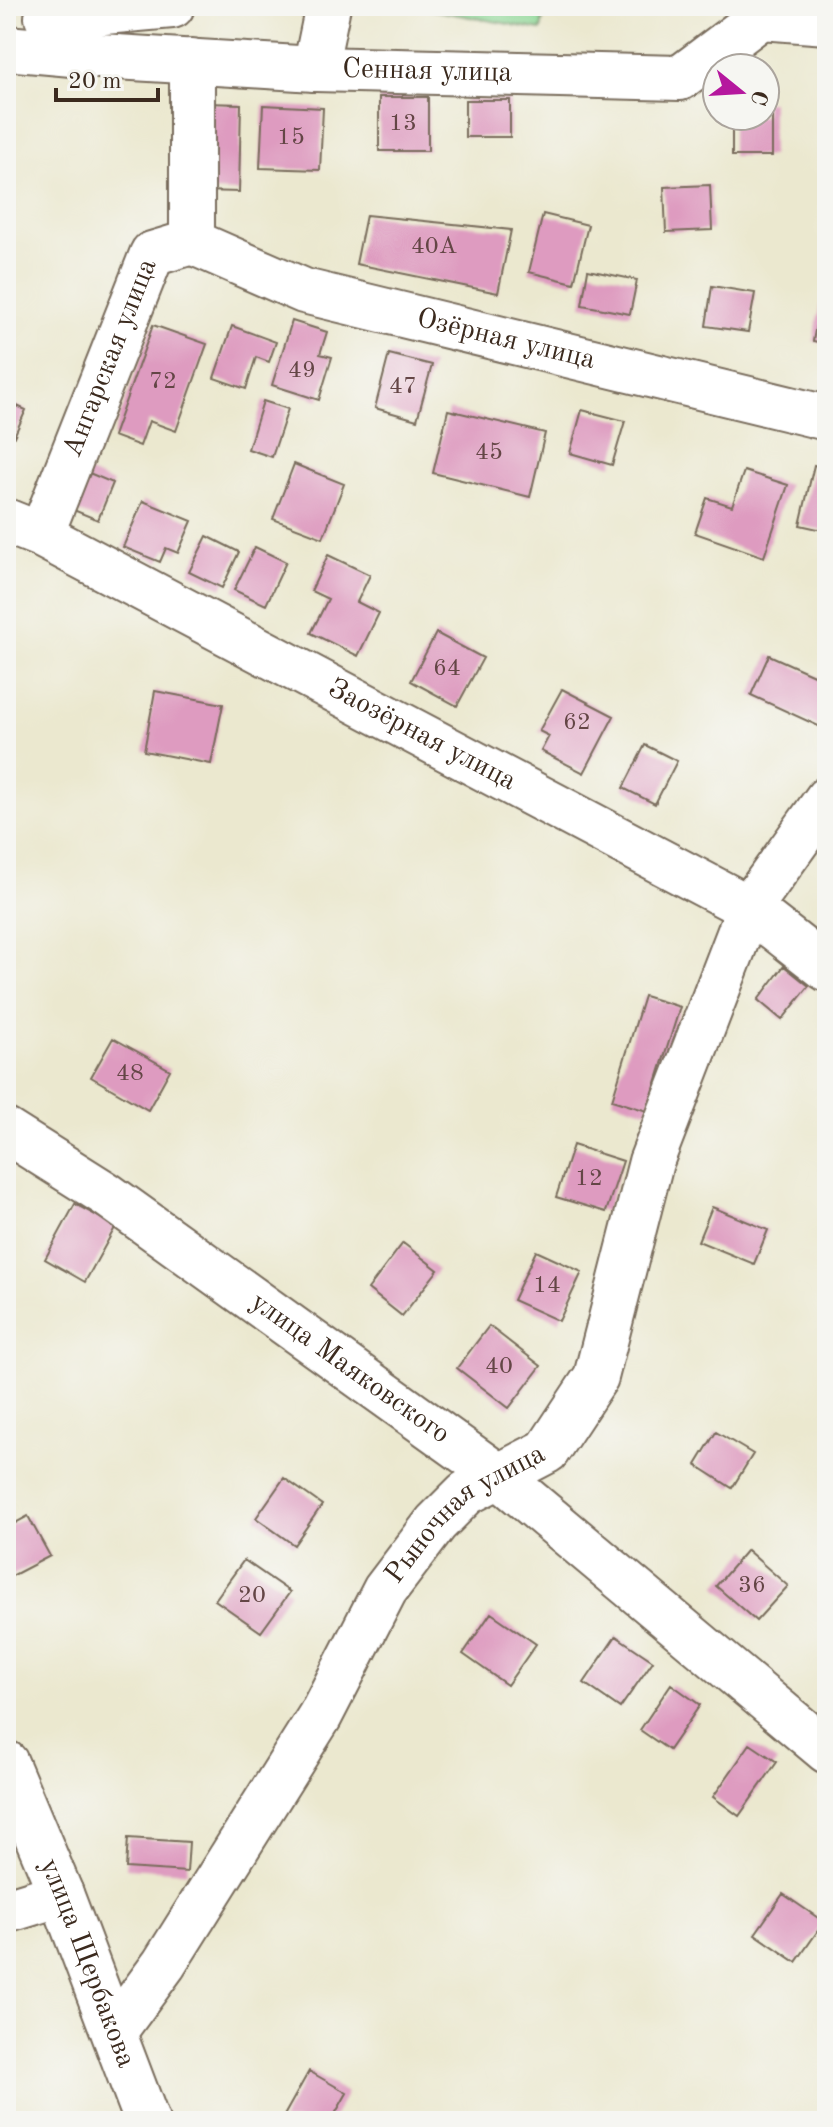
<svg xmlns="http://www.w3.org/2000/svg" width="833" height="2127" viewBox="0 0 833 2127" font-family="'Old Standard TT',serif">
<rect width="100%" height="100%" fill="#f6f6f2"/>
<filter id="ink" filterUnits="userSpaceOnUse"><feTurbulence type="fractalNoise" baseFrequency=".0125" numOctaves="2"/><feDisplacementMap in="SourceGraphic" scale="16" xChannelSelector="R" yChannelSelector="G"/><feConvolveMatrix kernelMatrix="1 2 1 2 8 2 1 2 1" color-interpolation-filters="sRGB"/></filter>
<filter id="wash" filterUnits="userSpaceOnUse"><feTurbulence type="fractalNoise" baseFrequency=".006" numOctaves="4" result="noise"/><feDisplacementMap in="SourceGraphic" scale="32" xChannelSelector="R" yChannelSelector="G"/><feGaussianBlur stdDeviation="1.8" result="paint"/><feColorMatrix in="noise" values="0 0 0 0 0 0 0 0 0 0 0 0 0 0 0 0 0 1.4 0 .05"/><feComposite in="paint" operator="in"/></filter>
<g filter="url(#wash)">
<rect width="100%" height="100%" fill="#ebe8cf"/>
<path fill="#8bd794" stroke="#638059" stroke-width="2" d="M 410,6 L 545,6 L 541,30 Z"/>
<g id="blocks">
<path fill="#de9bc0" d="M 379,97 L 428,97 L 428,151 L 379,151 Z
M 465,100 L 510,100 L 510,137 L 465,137 Z
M 765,102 L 772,102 L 772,156 L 732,156 L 732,116 L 765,116 Z
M 206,103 L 241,104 L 239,192 L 203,191 Z
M 263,105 L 323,108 L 320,170 L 260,168 Z
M 710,185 L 712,230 L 666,232 L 664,187 Z
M 543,214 L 588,225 L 574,283 L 529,272 Z
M 366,215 L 511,230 L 498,293 L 356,264 Z
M 588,270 L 637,280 L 630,314 L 582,305 Z
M 712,286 L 755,293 L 748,332 L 706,326 Z
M 823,289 L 827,290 L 827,344 L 813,341 Z
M 292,321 L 327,332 L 320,354 L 332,357 L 319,400 L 272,385 Z
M 153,325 L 207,344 L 176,431 L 149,421 L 140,446 L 113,436 Z
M 232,326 L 276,342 L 269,362 L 256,357 L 246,389 L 214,378 Z
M 389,354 L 432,365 L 417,420 L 375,408 Z
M 6,401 L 26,410 L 6,454 Z
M 263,401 L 288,409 L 272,457 L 248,449 Z
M 448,410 L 545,433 L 530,497 L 433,473 Z
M 582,410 L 625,421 L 612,465 L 570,453 Z
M 294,464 L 344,484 L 323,538 L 273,519 Z
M 814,465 L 827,468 L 827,531 L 800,525 Z
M 82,470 L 113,483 L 98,520 L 66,507 Z
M 744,471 L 788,485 L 764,557 L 695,533 L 707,498 L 732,506 Z
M 143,501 L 192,521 L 178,553 L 166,548 L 160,562 L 123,547 Z
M 207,536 L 239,552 L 222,588 L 189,572 Z
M 255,547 L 286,562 L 266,605 L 234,590 Z
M 328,555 L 370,575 L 357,602 L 379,613 L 358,656 L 311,633 L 328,599 L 311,591 Z
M 436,633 L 483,658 L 457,706 L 411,681 Z
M 769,655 L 827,681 L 827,730 L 751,695 Z
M 562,689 L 614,716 L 584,773 L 541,751 L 549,736 L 539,731 Z
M 155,691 L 223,704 L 211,764 L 144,751 Z
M 645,745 L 677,761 L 655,804 L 623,788 Z
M 784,966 L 809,986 L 782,1020 L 758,1000 Z
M 644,996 L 680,1007 L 647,1111 L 612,1100 Z
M 113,1038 L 170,1070 L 148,1110 L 91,1077 Z
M 573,1145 L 623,1161 L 606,1212 L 556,1197 Z
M 75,1204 L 116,1226 L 85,1282 L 45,1259 Z
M 712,1207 L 768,1230 L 754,1264 L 698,1241 Z
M 403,1243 L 438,1270 L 402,1316 L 368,1289 Z
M 536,1251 L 582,1272 L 559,1321 L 513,1300 Z
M 489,1326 L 541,1366 L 509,1408 L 457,1368 Z
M 716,1432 L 753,1454 L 732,1488 L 696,1465 Z
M 284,1478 L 322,1505 L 294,1545 L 256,1518 Z
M 28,1516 L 50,1556 L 6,1579 L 6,1528 Z
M 747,1550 L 788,1586 L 756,1621 L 716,1586 Z
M 244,1560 L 290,1592 L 261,1632 L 215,1600 Z
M 491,1613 L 536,1644 L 507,1685 L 463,1654 Z
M 616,1636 L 653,1661 L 620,1708 L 584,1683 Z
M 671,1684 L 700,1705 L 669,1750 L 640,1730 Z
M 750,1744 L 777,1762 L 739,1816 L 713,1797 Z
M 128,1838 L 189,1842 L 187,1872 L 126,1868 Z
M 783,1894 L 824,1922 L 796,1962 L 755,1934 Z
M 309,2071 L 347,2093 L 331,2121 L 281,2121 Z"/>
</g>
</g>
<g filter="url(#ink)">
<use href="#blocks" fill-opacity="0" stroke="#796c5c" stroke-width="2"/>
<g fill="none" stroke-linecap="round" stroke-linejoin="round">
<defs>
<g id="minor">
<path d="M 47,17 L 172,6"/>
<path id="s1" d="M 6,48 L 83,55 L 315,69 L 680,78 L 761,17 L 827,22"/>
<path d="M 315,69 L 328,6"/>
<path id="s2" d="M 192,242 L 304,291 L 827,418"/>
<path id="s3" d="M 6,521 L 41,535 L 749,908 L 827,969"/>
<path id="s4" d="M 41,535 L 152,254 L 192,242 L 192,61"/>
<path id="s5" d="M 6,1131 L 106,1194 L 500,1477 L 827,1751"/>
<path id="s6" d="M 6,1763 L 61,1894 L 147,2121"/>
<path d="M 6,1911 L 61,1894"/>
<path id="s7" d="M 114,2032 L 164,1964 L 320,1716 L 385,1590 L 436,1523 L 466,1493 L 547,1451 L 596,1377 L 651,1162 L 749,908 L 827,799"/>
</g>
</defs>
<use href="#minor" stroke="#796c5c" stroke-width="48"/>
<use href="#minor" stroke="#fff" stroke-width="44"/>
</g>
</g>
<g text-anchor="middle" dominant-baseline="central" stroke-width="6" stroke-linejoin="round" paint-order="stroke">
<g font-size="24" fill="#644646">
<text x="403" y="124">13</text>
<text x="291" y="138">15</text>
<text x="434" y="247">40А</text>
<text x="302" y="371">49</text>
<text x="163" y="382">72</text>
<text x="403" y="387">47</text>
<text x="489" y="453">45</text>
<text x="447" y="669">64</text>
<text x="577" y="723">62</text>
<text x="130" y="1074">48</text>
<text x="589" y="1179">12</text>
<text x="547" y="1286">14</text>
<text x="499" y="1367">40</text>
<text x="752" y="1586">36</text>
<text x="252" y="1596">20</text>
</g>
<g font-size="28" fill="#3b2a1e" stroke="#f6f6f2">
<text stroke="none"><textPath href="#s1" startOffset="422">Сенная улица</textPath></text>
<text stroke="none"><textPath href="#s2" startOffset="330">Озёрная улица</textPath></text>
<text stroke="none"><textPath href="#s4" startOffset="190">Ангарская улица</textPath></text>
<text stroke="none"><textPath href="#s3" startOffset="468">Заозёрная улица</textPath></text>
<text stroke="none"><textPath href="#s5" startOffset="418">улица Маяковского</textPath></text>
<text stroke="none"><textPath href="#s7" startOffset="632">Рыночная улица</textPath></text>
<text stroke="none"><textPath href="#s6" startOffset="216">улица Щербакова</textPath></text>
</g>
</g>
<rect width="833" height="2127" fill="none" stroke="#f6f6f2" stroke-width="32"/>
<g transform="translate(741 92) rotate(108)"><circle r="38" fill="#f6f6f2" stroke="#aba49d" stroke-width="2"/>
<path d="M0-6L14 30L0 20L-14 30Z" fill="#b5179e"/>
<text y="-12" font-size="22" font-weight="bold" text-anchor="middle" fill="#3b2a1e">С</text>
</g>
<path d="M56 88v12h102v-12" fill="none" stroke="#3b2a1e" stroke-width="4"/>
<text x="68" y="88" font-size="24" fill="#3b2a1e" stroke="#f6f6f2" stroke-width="6" paint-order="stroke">20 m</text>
</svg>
